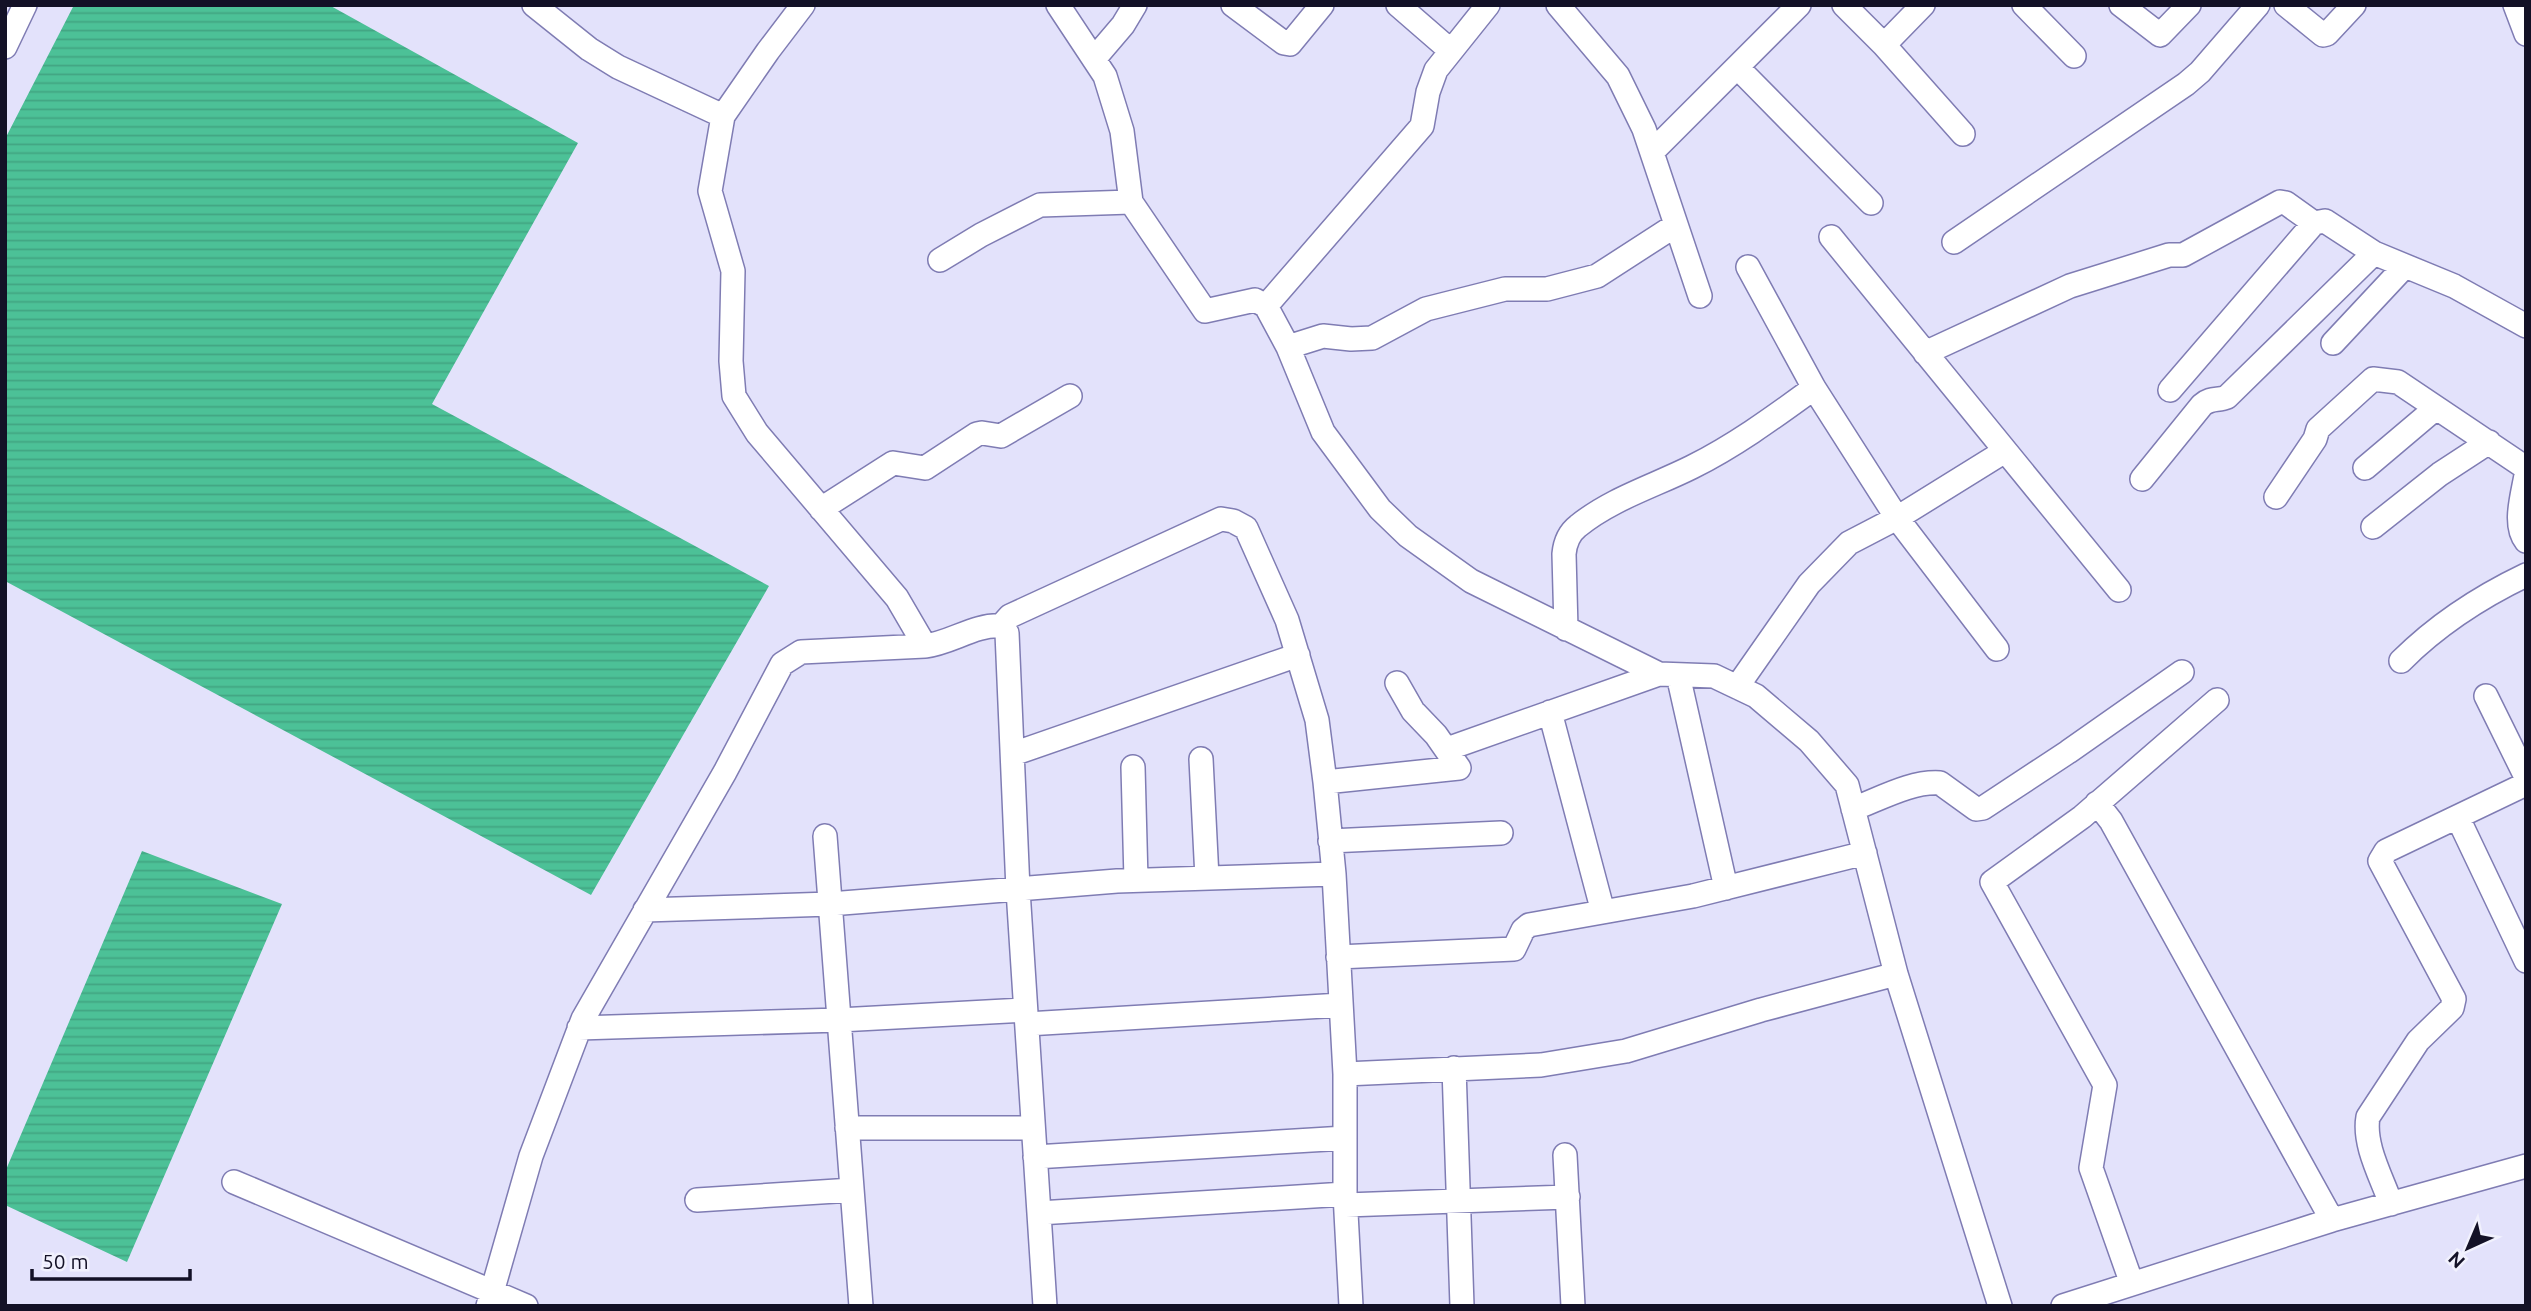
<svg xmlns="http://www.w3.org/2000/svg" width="2531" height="1311" viewBox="0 0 2531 1311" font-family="Ubuntu,sans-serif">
<defs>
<pattern id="water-rules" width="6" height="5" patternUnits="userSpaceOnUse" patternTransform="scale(1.75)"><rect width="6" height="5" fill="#4cc197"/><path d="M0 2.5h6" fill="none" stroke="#42a582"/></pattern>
</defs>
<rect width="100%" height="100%" fill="#e3e2fb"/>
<path fill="url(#water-rules)" d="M 74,5 L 329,5 L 578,143 L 432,404 L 769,586 L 591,895 L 5,581 L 5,139 Z
M 142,851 L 282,904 L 127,1262 L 5,1205 L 5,1172 Z"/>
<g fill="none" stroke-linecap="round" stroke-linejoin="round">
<defs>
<path id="minor" d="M 534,5 L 589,49 L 618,67 L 723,116
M 1058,5 L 1105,76 L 1122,131 L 1131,202 L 1205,311 L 1255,300 L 1266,306 L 1288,347 L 1323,432 L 1380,509 L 1408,536 L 1471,581 L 1659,674 L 1714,676 L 1756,696 L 1809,741 L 1847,785 L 1896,974 L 2000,1306
M 1233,5 L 1284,43 L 1290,44 L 1322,5
M 1398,5 L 1451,51
M 1558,5 L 1618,76 L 1644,129 L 1700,296
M 1844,5 L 1884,45 L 1963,134
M 2024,5 L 2074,56
M 2121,5 L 2160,35 L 2189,5
M 2286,5 L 2323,35 L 2327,34 L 2354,5
M 2515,5 L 2526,34
M 1884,45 L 1923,5
M 5,47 L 25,5
M 1094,59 L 1123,25 L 1135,5
M 1737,67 L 1871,203
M 1652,152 L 1799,5
M 1831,237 L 2119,590
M 1954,242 L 2186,84 L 2200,72 L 2258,5
M 940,260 L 981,235 L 1040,205 L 1131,202
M 1748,267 L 1814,388 L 1897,518 L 1997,649
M 1266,306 L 1422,126 L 1428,92 L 1436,70 L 1488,5
M 2333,343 L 2405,266
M 1288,347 L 1323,336 L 1351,339 L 1372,338 L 1426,309 L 1505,289 L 1547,289 L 1597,276 L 1676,225
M 1925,353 L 2070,286 L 2169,255 L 2183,255 L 2280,202 L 2286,203 L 2314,223
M 2170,390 L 2314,223 L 2325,221 L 2374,253
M 2365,468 L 2436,408
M 2526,475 C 2523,494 2513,525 2526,541
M 2142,479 L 2202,405 C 2211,397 2218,401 2227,397 L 2374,253 L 2454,286 L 2526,326
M 2276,497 L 2315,439 L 2318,429 L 2373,379 L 2398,382 L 2526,468
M 821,509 L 893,463 L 925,468 L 977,434 L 982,433 L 1001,436 L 1070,396
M 2373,527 L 2440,474 L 2489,442
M 1001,626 L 1010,616 L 1221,519 L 1233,521 L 1246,528 L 1287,620 L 1317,720 L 1325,782
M 1566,629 L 1564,554 C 1565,543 1569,533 1578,526 C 1611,499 1654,486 1692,467 C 1736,445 1774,417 1814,388
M 925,646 C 951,643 975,624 1001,626 L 1007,633 L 1018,890 L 1045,1306
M 2401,661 C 2437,625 2480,597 2526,575
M 1678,675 L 1726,888
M 1737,687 L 1809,584 L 1849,543 L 1897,518 L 2005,451
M 2486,696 L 2526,777
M 1550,712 L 1603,912
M 1447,749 L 1659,674
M 1013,754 L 1298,655
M 1201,759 L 1207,878
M 1133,767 L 1136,880
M 2097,803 L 2111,821 L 2332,1220
M 1853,809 C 1880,799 1911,781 1940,783 L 1976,809 L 1983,808 L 2068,752 L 2182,672
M 2458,818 L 2526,961
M 825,836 L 861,1306
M 1330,841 L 1501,833
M 645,910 L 830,904 L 1117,881 L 1334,874
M 1338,957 L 1514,949 L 1523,930 L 1529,925 L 1693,896 L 1865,853
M 1027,1024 L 1341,1005
M 579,1028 L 839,1020 L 1025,1010
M 1454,1068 L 1462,1306
M 1345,1074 L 1541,1065 L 1626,1051 L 1761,1010 L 1896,974
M 847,1128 L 1033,1128
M 1565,1155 L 1573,1306
M 1035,1157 L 1345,1138
M 234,1182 L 526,1306
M 697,1200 L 852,1190
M 2391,1204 C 2382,1178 2363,1145 2368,1117 L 2418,1041 L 2452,1008 L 2454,999 L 2380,861 L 2386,851 L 2526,784
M 1346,1205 L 1568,1197
M 1039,1213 L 1345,1194
M 2132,1284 L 2091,1168 L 2105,1085 L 1992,882 L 2082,817 L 2217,700
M 488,1306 L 531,1156 L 583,1019 L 725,772 L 782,664 L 801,652 L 925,646 L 897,598 L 757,433 L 734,396 L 731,361 L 733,271 L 710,191 L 723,116 L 768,51 L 803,5
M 1351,1306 L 1345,1194 L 1345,1074 L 1334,874 L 1325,782 L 1459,768 L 1436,735 L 1413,711 L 1397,683
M 2063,1306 L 2332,1220 L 2526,1166"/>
</defs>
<use href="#minor" stroke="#7f7cb3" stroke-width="26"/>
<use href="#minor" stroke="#fff" stroke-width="23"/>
</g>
<rect width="2531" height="1311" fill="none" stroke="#131126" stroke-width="14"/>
<g transform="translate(2468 1248) rotate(224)" stroke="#f1f1fd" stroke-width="5" paint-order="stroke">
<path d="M0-5L12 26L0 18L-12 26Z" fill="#131126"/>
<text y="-10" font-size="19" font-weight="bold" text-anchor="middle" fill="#131126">N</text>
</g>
<path d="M32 1269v10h158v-10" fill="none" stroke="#131126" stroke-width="3.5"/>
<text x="42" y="1269" font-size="21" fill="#131126" stroke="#f1f1fd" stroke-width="5" paint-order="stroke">50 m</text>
</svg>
